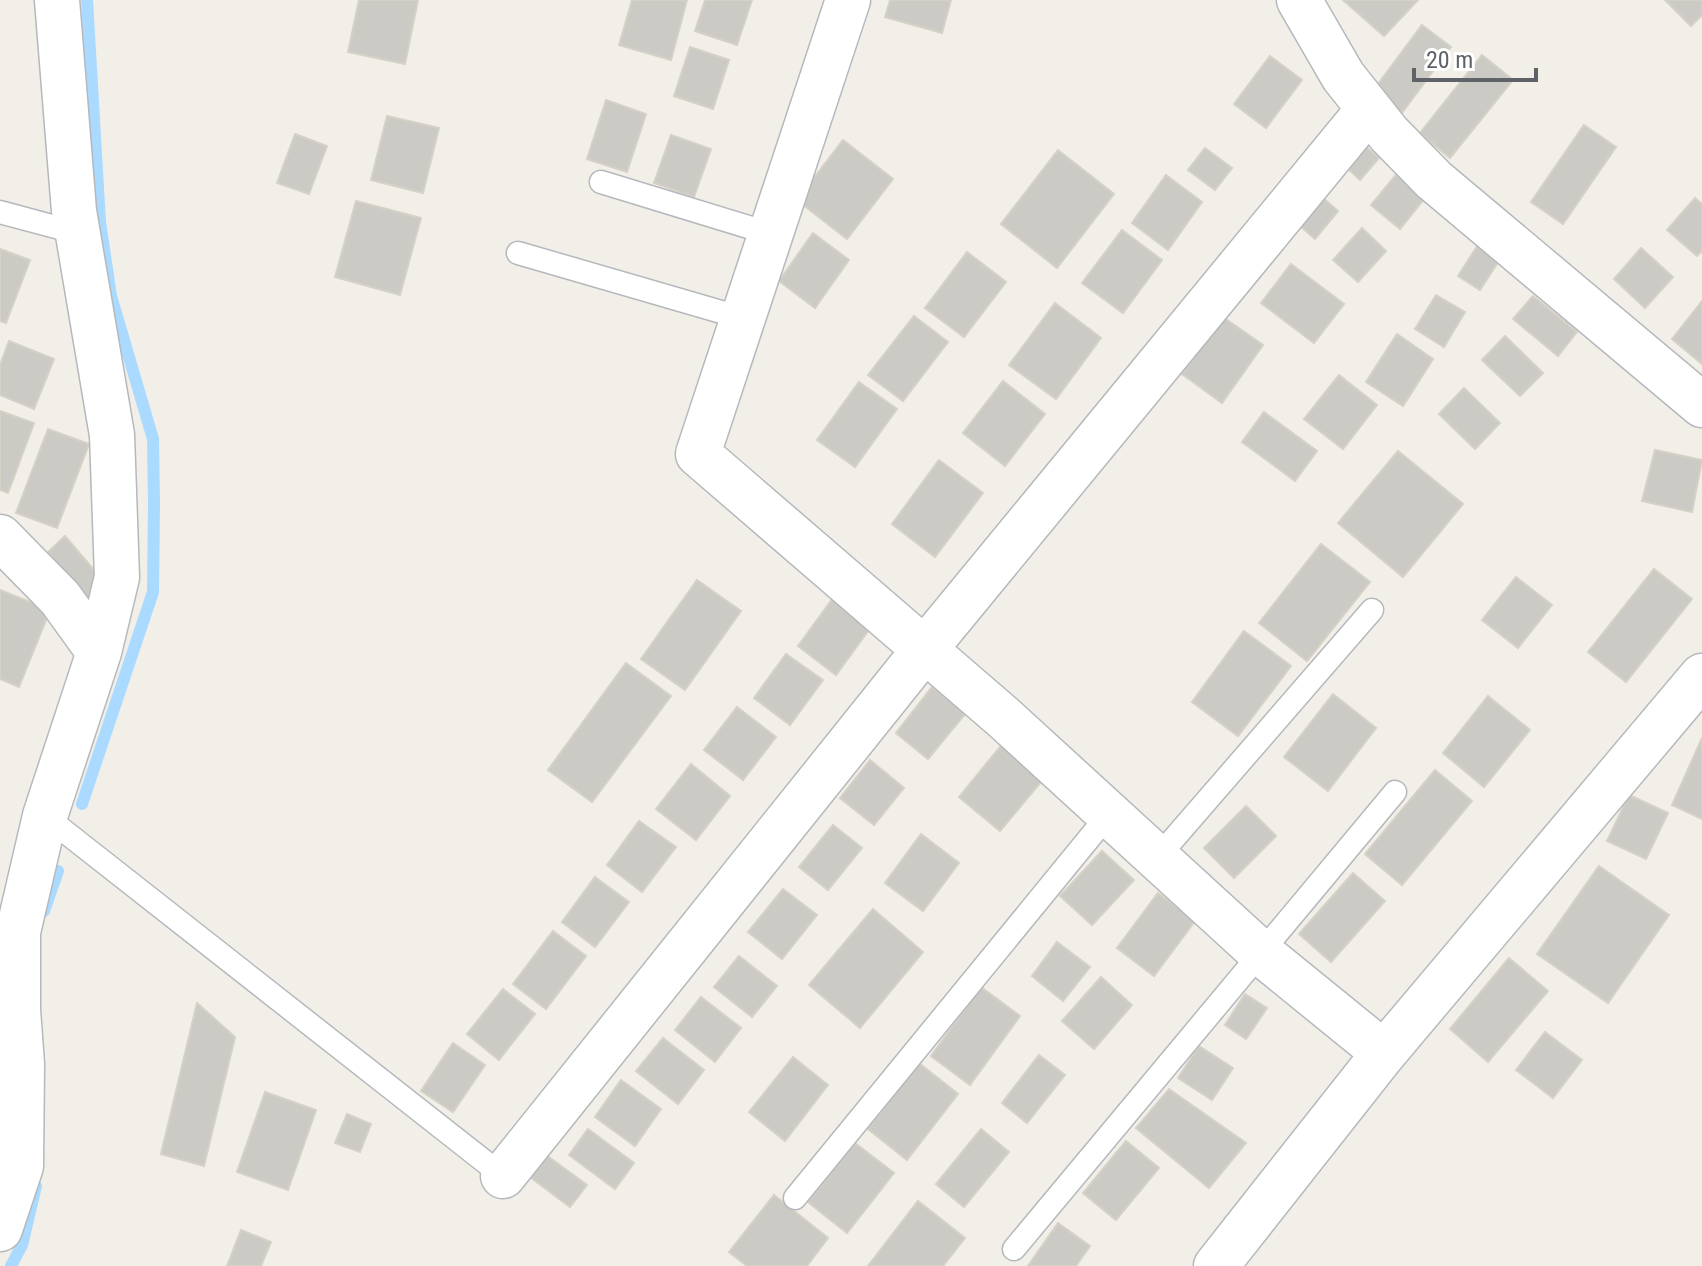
<svg xmlns="http://www.w3.org/2000/svg" width="1702" height="1266" viewBox="0 0 1702 1266" font-family="'Roboto Condensed',sans-serif">
<rect width="100%" height="100%" fill="#f1efe8"/>
<g fill="none" stroke-linecap="round" stroke-linejoin="round">
<path stroke="#aadaff" stroke-width="12" d="M 82,804 L 153,592 L 154,504 L 153,439 L 111,296 L 100,222 L 87,0
M 44,911 L 58,871
M 11,1266 L 22,1245 L 36,1186"/>
</g>
<path fill="#cccac5" stroke="#d6d1c6" stroke-width="2" d="M 359,0 L 418,0 L 405,64 L 348,52 Z
M 632,0 L 687,0 L 671,60 L 619,45 Z
M 705,0 L 752,0 L 737,45 L 695,31 Z
M 890,0 L 951,0 L 942,33 L 885,17 Z
M 1343,0 L 1418,0 L 1384,36 Z
M 1665,0 L 1702,0 L 1702,15 L 1691,26 Z
M 1422,25 L 1451,47 L 1401,114 L 1372,92 Z
M 690,47 L 729,60 L 713,109 L 674,96 Z
M 1482,55 L 1513,80 L 1450,158 L 1420,133 Z
M 1270,56 L 1302,80 L 1266,128 L 1234,104 Z
M 606,100 L 646,114 L 627,172 L 587,159 Z
M 387,116 L 439,128 L 423,193 L 371,180 Z
M 1584,125 L 1616,147 L 1563,224 L 1531,202 Z
M 295,134 L 327,146 L 309,194 L 277,183 Z
M 671,135 L 711,149 L 694,197 L 654,183 Z
M 843,140 L 893,179 L 847,239 L 797,200 Z
M 1363,144 L 1379,158 L 1360,180 L 1344,165 Z
M 1205,148 L 1232,168 L 1215,190 L 1188,170 Z
M 1058,150 L 1114,194 L 1057,268 L 1001,224 Z
M 1400,170 L 1429,193 L 1400,229 L 1371,205 Z
M 1166,175 L 1202,202 L 1168,250 L 1132,223 Z
M 1322,197 L 1338,211 L 1315,239 L 1299,225 Z
M 1695,198 L 1702,204 L 1702,251 L 1697,256 L 1667,230 Z
M 356,201 L 421,218 L 400,295 L 335,277 Z
M 1362,228 L 1386,251 L 1358,282 L 1333,260 Z
M 1122,230 L 1162,260 L 1123,313 L 1082,283 Z
M 813,233 L 849,260 L 815,308 L 779,281 Z
M 1478,245 L 1500,259 L 1480,290 L 1458,276 Z
M 1641,248 L 1673,277 L 1645,308 L 1614,279 Z
M 0,249 L 30,260 L 6,323 L 0,321 Z
M 967,252 L 1006,282 L 964,337 L 925,308 Z
M 1291,264 L 1344,304 L 1314,343 L 1261,303 Z
M 1436,295 L 1465,312 L 1444,347 L 1415,329 Z
M 1533,296 L 1577,332 L 1558,356 L 1513,319 Z
M 1702,301 L 1702,364 L 1672,339 Z
M 1055,303 L 1101,338 L 1056,399 L 1009,365 Z
M 914,316 L 948,342 L 903,401 L 868,375 Z
M 1223,317 L 1263,345 L 1222,403 L 1182,374 Z
M 1397,334 L 1433,359 L 1403,406 L 1366,382 Z
M 1505,336 L 1543,373 L 1520,396 L 1482,360 Z
M 9,341 L 54,359 L 34,409 L 0,395 L 0,365 Z
M 1339,375 L 1377,405 L 1343,449 L 1304,419 Z
M 1003,381 L 1045,414 L 1005,466 L 963,433 Z
M 859,382 L 897,409 L 855,467 L 817,440 Z
M 1464,388 L 1500,423 L 1475,449 L 1439,414 Z
M 0,411 L 34,423 L 8,493 L 0,490 Z
M 1264,412 L 1317,451 L 1295,481 L 1242,442 Z
M 48,429 L 89,444 L 57,528 L 16,513 Z
M 1655,450 L 1702,460 L 1692,512 L 1642,501 Z
M 1398,451 L 1463,504 L 1403,577 L 1338,523 Z
M 939,460 L 983,493 L 935,557 L 892,524 Z
M 65,536 L 105,583 L 87,598 L 48,552 Z
M 1321,544 L 1370,582 L 1307,661 L 1259,623 Z
M 1654,569 L 1692,599 L 1626,682 L 1588,652 Z
M 1516,577 L 1552,605 L 1518,648 L 1482,620 Z
M 697,580 L 741,611 L 685,690 L 641,659 Z
M 0,590 L 50,610 L 19,687 L 0,679 Z
M 836,594 L 874,623 L 836,675 L 798,646 Z
M 1244,631 L 1291,666 L 1238,736 L 1192,702 Z
M 786,654 L 823,680 L 790,725 L 754,698 Z
M 626,663 L 671,696 L 592,802 L 548,770 Z
M 932,687 L 966,713 L 928,759 L 896,733 Z
M 1333,694 L 1376,728 L 1328,791 L 1284,757 Z
M 1488,696 L 1530,730 L 1484,787 L 1443,753 Z
M 737,707 L 776,737 L 743,780 L 704,750 Z
M 1702,738 L 1702,819 L 1672,805 Z
M 1004,742 L 1046,776 L 1000,831 L 959,797 Z
M 870,760 L 904,788 L 874,825 L 840,798 Z
M 691,764 L 730,796 L 696,840 L 656,809 Z
M 1435,770 L 1472,801 L 1402,885 L 1365,854 Z
M 1629,795 L 1668,813 L 1646,859 L 1607,841 Z
M 1246,806 L 1276,836 L 1234,878 L 1204,848 Z
M 639,821 L 676,847 L 642,892 L 607,865 Z
M 833,825 L 862,848 L 828,890 L 799,867 Z
M 921,834 L 959,863 L 923,911 L 885,883 Z
M 1102,851 L 1134,880 L 1092,925 L 1060,896 Z
M 1599,866 L 1669,915 L 1608,1003 L 1537,954 Z
M 1353,873 L 1385,901 L 1331,962 L 1299,934 Z
M 595,877 L 629,902 L 595,947 L 562,922 Z
M 783,889 L 817,915 L 782,959 L 748,932 Z
M 1158,893 L 1195,921 L 1154,976 L 1117,948 Z
M 873,909 L 923,952 L 860,1028 L 809,985 Z
M 553,931 L 586,956 L 546,1009 L 513,984 Z
M 1057,942 L 1090,967 L 1063,1001 L 1032,976 Z
M 739,956 L 777,986 L 752,1017 L 714,987 Z
M 1509,958 L 1548,991 L 1488,1062 L 1450,1029 Z
M 1101,977 L 1132,1005 L 1094,1049 L 1062,1021 Z
M 981,987 L 1020,1016 L 970,1085 L 931,1056 Z
M 503,989 L 535,1014 L 499,1060 L 467,1034 Z
M 1245,994 L 1267,1008 L 1246,1039 L 1225,1025 Z
M 701,997 L 741,1028 L 715,1062 L 675,1030 Z
M 197,1003 L 235,1037 L 204,1166 L 161,1154 Z
M 1545,1032 L 1582,1060 L 1553,1098 L 1516,1070 Z
M 663,1038 L 704,1070 L 678,1104 L 636,1071 Z
M 453,1043 L 485,1065 L 453,1112 L 421,1091 Z
M 1199,1046 L 1233,1068 L 1212,1100 L 1178,1078 Z
M 1039,1055 L 1065,1075 L 1027,1123 L 1002,1103 Z
M 793,1057 L 828,1085 L 785,1141 L 749,1112 Z
M 919,1063 L 958,1094 L 907,1160 L 868,1129 Z
M 621,1080 L 661,1109 L 635,1146 L 595,1117 Z
M 1169,1089 L 1246,1143 L 1209,1188 L 1136,1128 Z
M 265,1092 L 316,1110 L 288,1190 L 237,1172 Z
M 347,1114 L 371,1124 L 360,1152 L 335,1143 Z
M 588,1129 L 634,1163 L 615,1189 L 569,1155 Z
M 981,1129 L 1009,1152 L 964,1207 L 936,1184 Z
M 1126,1141 L 1159,1168 L 1116,1220 L 1083,1193 Z
M 855,1143 L 894,1173 L 847,1233 L 808,1202 Z
M 542,1152 L 587,1185 L 570,1207 L 526,1174 Z
M 774,1195 L 828,1238 L 807,1266 L 747,1266 L 729,1252 Z
M 918,1201 L 965,1238 L 943,1266 L 868,1266 Z
M 1058,1223 L 1090,1246 L 1076,1266 L 1028,1266 Z
M 241,1230 L 271,1242 L 261,1266 L 227,1266 Z"/>
<g fill="none" stroke-linecap="round" stroke-linejoin="round">
<defs>
<path id="lane" d="M 601,182 L 771,234
M 0,212 L 78,233
M 518,253 L 742,318
M 45,816 L 503,1176
M 1157,858 L 1372,610
M 795,1198 L 1109,814
M 1014,1249 L 1395,792"/>
<path id="street" d="M 848,0 L 698,454 L 1003,717 L 1261,953 L 1384,1053
M 1299,0 L 1343,76 L 1389,134 L 1434,180 L 1702,405
M 0,537 L 60,598 L 99,652
M 503,1176 L 925,649 L 1369,109
M 0,1229 L 21,1166 L 22,1064 L 18,1010 L 18,932 L 45,816 L 99,652 L 117,577 L 112,435 L 74,211 L 57,0"/>
<path id="secondary" d="M 1216,1266 L 1384,1053 L 1702,676"/>
</defs>
<use href="#lane" stroke="#b5b8bc" stroke-width="25"/>
<use href="#street" stroke="#b5b8bc" stroke-width="47"/>
<use href="#secondary" stroke="#b6babf" stroke-width="47"/>
<use href="#lane" stroke="#fff" stroke-width="22"/>
<use href="#street" stroke="#fff" stroke-width="44"/>
<use href="#secondary" stroke="#fff" stroke-width="44"/>
</g>
<path d="M1414 68v12h122v-12" fill="none" stroke="#5f6368" stroke-width="4"/>
<text x="1426" y="68" font-size="24" fill="#5f6368" stroke="#ffffff" stroke-width="6" paint-order="stroke">20 m</text>
</svg>
